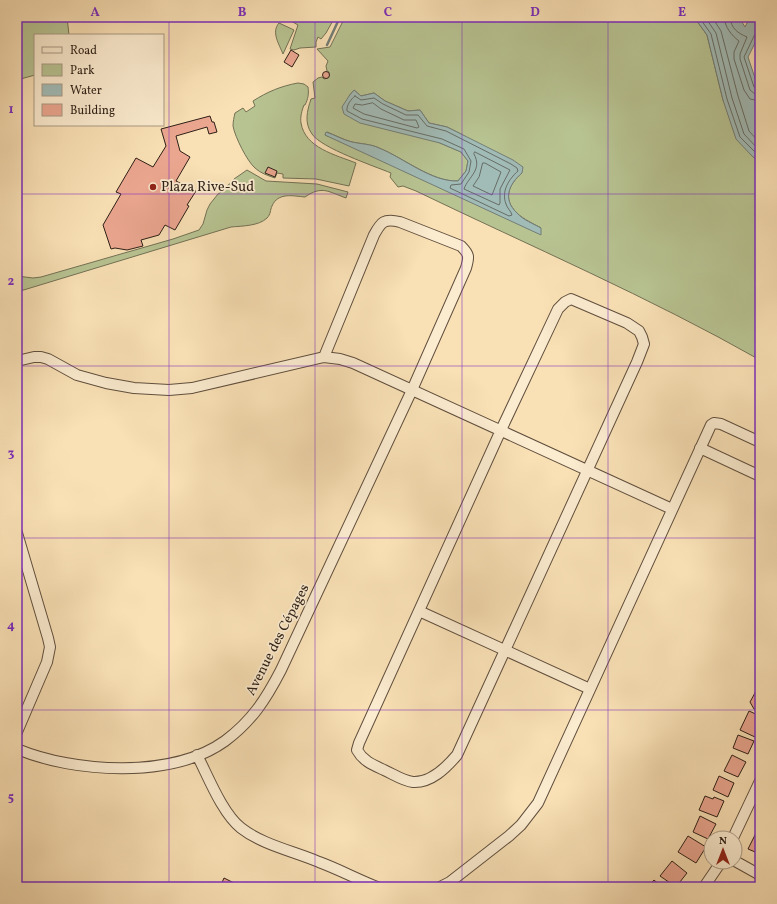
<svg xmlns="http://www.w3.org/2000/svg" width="777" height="904" viewBox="0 0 777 904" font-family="Vollkorn,serif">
<rect width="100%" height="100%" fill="#f9e0b5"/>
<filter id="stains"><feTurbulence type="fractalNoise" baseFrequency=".005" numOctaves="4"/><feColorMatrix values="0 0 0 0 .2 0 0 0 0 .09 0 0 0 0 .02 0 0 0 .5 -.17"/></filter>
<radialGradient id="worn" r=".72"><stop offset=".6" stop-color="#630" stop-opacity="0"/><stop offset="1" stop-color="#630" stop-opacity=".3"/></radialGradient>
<path fill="#b8c392" stroke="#727154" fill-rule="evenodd" d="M 17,17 L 67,17 L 69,35 L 35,35 L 35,75 L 17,80 Z
M 284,17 L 335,17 L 326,33 L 321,39 L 318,37 L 316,42 L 316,47 L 300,48 L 294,50 L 290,49 L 298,25 Z
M 345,17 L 694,17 L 707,35 L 723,100 L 752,156 L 760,162 L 760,360 C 649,297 530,246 416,191 L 403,186 L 398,187 L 390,177 L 391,173 C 374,166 321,148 312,134 C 304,123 307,111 311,99 L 315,98 L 313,82 L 318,78 L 322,77 L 324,79 L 328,78 L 329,76 L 329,72 L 327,71 L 326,66 L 328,61 L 317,49 L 330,47 ZM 354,90 L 361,96 L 374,93 L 385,101 L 408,111 L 420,110 L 429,123 L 447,127 L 461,134 L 522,173 C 509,184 502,199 517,213 C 523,219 534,224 541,228 L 325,135 L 327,132 C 335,135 344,140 352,142 C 361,144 371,144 379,148 C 404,158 432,182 458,181 L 466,171 L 468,161 L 461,152 L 440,143 L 349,96 Z
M 279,23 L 294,30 L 283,54 C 279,44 271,32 279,23 Z
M 298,83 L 304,84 L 308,87 C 309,94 308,99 305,105 L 304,105 C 302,110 300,117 301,123 C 305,148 336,155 356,163 L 349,186 L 316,179 L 283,178 L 283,174 L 277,173 L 275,178 C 269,176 260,173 255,168 C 247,161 235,137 233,126 C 233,122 234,117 235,113 L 243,108 L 246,112 L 255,106 L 253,101 C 267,92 281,86 298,83 Z
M 247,170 L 266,181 L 317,184 L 348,192 L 346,198 C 329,192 322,185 305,197 C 293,196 278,192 272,206 C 270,210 271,214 267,218 C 259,226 242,226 231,227 L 17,292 L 17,276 L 33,278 L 41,277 L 173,239 L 199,230 L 203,224 L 207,210 L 210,204 L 218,194 L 223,191 L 226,187 L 234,180 L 234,179 Z"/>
<path fill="#a1bbb6" stroke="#737d76" d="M 694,17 L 739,17 L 745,27 L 750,17 L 760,17 L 760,33 L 748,57 L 760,93 L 760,162 L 752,156 L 736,139 L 723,100 L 707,35 Z
M 354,90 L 361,96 L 374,93 L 385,101 L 408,111 L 420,110 L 429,123 L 447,127 L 513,160 L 523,167 L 522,173 C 509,184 502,199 517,213 C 523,220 534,224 541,228 L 541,235 L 325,135 L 326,132 C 335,135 343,140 352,142 C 361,144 371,144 379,148 C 404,158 431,182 458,181 L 466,171 L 468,161 L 461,152 L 440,143 L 360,123 L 344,114 L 342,107 L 349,96 Z"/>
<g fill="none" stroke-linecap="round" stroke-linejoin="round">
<path stroke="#676d66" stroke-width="1" d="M 699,17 L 711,34 L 727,99 L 740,137 L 760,157
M 705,17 L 716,33 L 732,98 L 744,134 L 760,151
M 712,17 L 721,31 L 738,96 L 749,131 L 760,143
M 724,17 C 725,27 731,35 739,41 L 734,52 L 734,59 L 744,90 L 750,99 L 760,101
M 730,17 C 731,29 738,33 747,37 L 740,54 L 740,59 L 750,90 L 755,94 L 760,95
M 760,32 L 755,34 L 744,57 L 754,87 L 757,89 L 760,90
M 355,96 L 361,100 L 374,98 L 383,104 L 406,115 L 418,115 L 427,126 L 446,131 L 511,164 L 517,168 L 518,171 C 509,179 501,191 506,204 C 507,208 511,211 512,215 L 509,216 L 450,188 L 451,185 L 461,184 L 469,172 L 471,161 L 464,149 L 442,139 L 362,119 L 347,111 C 346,106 351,99 355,96 Z
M 373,103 L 381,109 L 404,120 L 416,120 L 419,127 L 417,128 L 364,114 L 353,108 L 355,104 L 362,105 Z
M 475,152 L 510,170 L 500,189 L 500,203 L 499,205 L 464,189 C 468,177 483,170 474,154 Z
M 483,163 L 485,163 L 501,172 L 492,195 L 473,186 L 479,177 Z"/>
<path stroke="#737d76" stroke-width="2.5" d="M 327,45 L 340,17"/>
</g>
<path fill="#eba690" stroke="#2d1f16" d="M 291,50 L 299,55 L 292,67 L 284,62 Z
M322.5 75a3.5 3.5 0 1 1 7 0a3.5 3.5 0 1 1-7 0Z
M 210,116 L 212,122 L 214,122 L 217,132 L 209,134 L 207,127 L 176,136 L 180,151 L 190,157 L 176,181 L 196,191 L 187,205 L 189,206 L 175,230 L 165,225 L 159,235 L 141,240 L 143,246 L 127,250 L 115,248 L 111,249 L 103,225 L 121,194 L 116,192 L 136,158 L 153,167 L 166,146 L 161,129 Z
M 268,167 L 277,171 L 275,177 L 265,173 Z
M 756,691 L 760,692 L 760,712 L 754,709 L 750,702 Z
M 749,711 L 760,716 L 760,728 L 755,737 L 740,730 Z
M 738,735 L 754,741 L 748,754 L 733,748 Z
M 732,755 L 746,762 L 738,777 L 724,771 Z
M 719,776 L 734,783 L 728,797 L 713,790 Z
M 705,796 L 713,799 L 714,797 L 724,801 L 717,817 L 699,810 Z
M 700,816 L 716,824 L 708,839 L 693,832 Z
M 756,833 L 760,835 L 760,854 L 748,849 Z
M 688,836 L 706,847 L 696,863 L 678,852 Z
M 672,861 L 687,873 L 676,887 L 660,876 Z
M 224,878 L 234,883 L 232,887 L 220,887 Z
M 654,880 L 662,887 L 647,887 Z"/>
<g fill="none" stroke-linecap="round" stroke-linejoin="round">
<defs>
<path id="minor" d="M 571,299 L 627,323 L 639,331 L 642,337 L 644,344 L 637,362 L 457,755 C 446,768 431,783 413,782 C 403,781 393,774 384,770 C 373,765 363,761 357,750 L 359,743 L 501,430 L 558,309 L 565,302 Z
M 17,361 L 34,357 L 41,357 L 48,359 L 77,375 L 106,383 L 134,388 L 169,390 L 192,388 L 324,357 L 340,359 L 353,363 L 672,509
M 700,448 L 760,476
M 17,533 L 48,638 L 50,647 L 47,662 L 17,732
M 419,611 L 590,689
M 17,749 C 75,773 172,779 225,741 C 252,721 266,699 281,670 L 412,390 L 466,268 C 469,257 470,255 461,246 L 400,222 C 384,218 381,222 374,235 L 324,357
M 197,755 C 208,776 222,813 241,828 C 263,845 293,851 319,862 C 338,869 357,879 377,887
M 733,838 L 760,781
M 735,861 L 760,875
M 440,887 L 450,882 L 509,836 L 521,825 L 538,803 L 711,425 L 714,423 L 721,424 L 760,442
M 704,887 L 721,862"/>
</defs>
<use href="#minor" stroke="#604f3e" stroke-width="12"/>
<use href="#minor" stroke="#fbebcf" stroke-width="10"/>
</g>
<path fill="none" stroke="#7b2cbf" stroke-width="1" stroke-opacity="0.55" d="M 169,17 L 169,887M 315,17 L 315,887M 462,17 L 462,887M 608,17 L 608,887M 17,194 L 760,194M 17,366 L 760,366M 17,538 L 760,538M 17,710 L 760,710"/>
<circle fill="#8f2418" stroke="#fbebcf" stroke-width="1.5" cx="153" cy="187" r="4"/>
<g text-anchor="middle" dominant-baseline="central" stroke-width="3.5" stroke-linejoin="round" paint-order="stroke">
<g font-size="14" fill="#2d1f16" stroke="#fbebcf" text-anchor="start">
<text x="161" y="187">Plaza Rive-Sud</text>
</g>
<g font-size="14" fill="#2d1f16" stroke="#fbebcf">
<text transform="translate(278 640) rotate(-63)">Avenue des Cépages</text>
</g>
</g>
<rect width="777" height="904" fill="none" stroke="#f9e0b5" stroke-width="44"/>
<rect x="34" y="34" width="130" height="92" fill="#fbebcf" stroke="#a99985"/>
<rect x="42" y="47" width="20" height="6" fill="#fbebcf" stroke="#a99985"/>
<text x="70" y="54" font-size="12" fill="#2d1f16">Road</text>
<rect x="42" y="64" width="20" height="12" fill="#b8c392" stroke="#a99985"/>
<text x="70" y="74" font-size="12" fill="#2d1f16">Park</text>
<rect x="42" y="84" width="20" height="12" fill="#a1bbb6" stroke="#a99985"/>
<text x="70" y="94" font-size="12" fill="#2d1f16">Water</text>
<rect x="42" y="104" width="20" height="12" fill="#eba690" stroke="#a99985"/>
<text x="70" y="114" font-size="12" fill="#2d1f16">Building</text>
<g transform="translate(723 850)"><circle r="19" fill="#fbebcf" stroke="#a99985"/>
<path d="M0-3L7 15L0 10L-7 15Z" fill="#8f2418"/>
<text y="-6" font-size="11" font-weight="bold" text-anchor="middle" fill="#2d1f16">N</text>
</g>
<rect x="22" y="22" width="733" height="860" fill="none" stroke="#7b2cbf" stroke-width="1.5"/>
<g font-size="13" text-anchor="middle" font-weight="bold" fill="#7b2cbf">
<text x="95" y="16">A</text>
<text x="242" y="16">B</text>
<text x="388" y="16">C</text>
<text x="535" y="16">D</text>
<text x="682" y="16">E</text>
<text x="11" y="113">1</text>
<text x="11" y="285">2</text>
<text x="11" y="457">3</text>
<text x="11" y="629">4</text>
<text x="11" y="801">5</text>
</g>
<rect width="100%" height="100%" filter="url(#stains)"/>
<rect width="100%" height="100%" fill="url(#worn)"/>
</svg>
